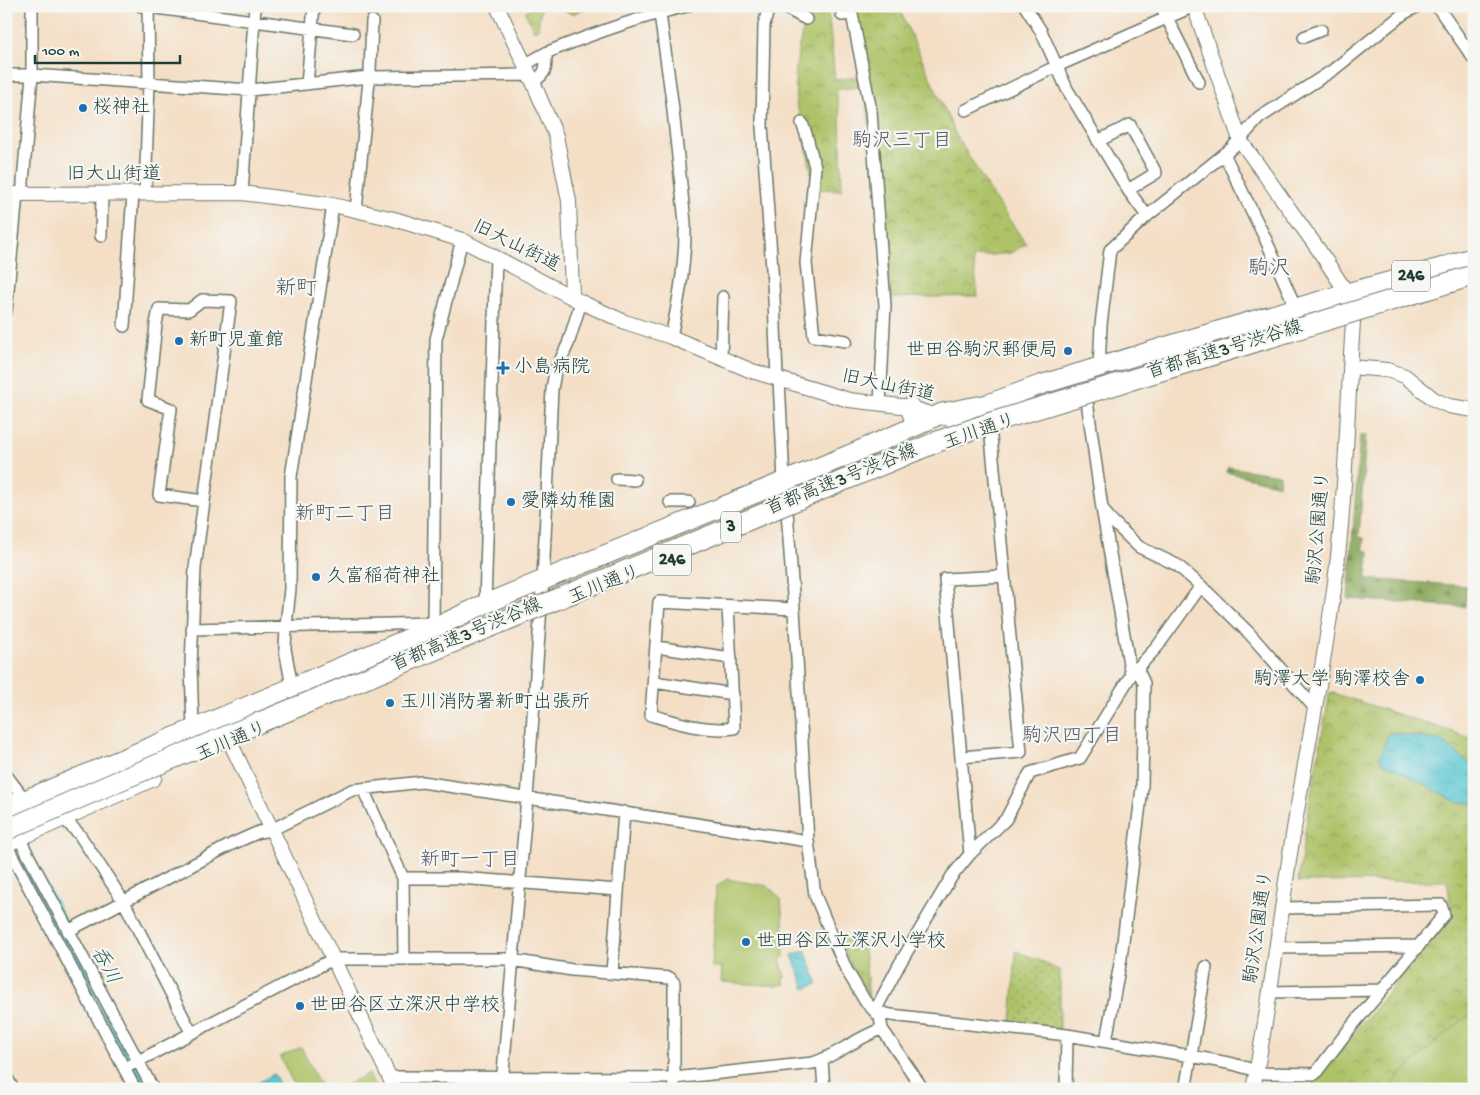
<svg xmlns="http://www.w3.org/2000/svg" width="1480" height="1095" viewBox="0 0 1480 1095" font-family="'Gochi Hand','Klee One',sans-serif">
<defs>
<pattern id="grass-tufts" width="24" height="20" patternUnits="userSpaceOnUse" patternTransform="scale(1.25)"><rect width="24" height="20" fill="#aec368"/><path d="M3 7l-1-3M5 7V3M7 7l1-3M15 17l-1-3M17 17v-4M19 17l1-3" fill="none" stroke="#8da056"/></pattern>
<pattern id="forest-firs" width="22" height="20" patternUnits="userSpaceOnUse" patternTransform="scale(1.25)"><rect width="22" height="20" fill="#8aa95c"/><path d="M5 1l3.5 6h-7zM16 11l3.5 6h-7z" fill="#708b4d"/></pattern>
<pattern id="park-crowns" width="20" height="18" patternUnits="userSpaceOnUse" patternTransform="scale(1.25)"><rect width="20" height="18" fill="#aec368"/><path d="M2 6a3 3 0 1 1 6 0M12 15a3 3 0 1 1 6 0" fill="none" stroke="#8da056"/></pattern>
<pattern id="garden-dots" width="8" height="8" patternUnits="userSpaceOnUse" patternTransform="scale(1.25)"><rect width="8" height="8" fill="#aec368"/><path d="M2 2h.1M6 6h.1" fill="none" stroke="#8da056" stroke-width="1.8" stroke-linecap="round"/></pattern>
<pattern id="water-ripples" width="26" height="14" patternUnits="userSpaceOnUse" patternTransform="scale(1.25)"><rect width="26" height="14" fill="#5ac7d1"/><path d="M2 4q2-2 4 0t4 0M15 11q2-2 4 0t4 0" fill="none" stroke="#4aa3aa"/></pattern>
</defs>
<rect width="100%" height="100%" fill="#f6f6f2"/>
<filter id="ink" filterUnits="userSpaceOnUse"><feTurbulence type="fractalNoise" baseFrequency=".02" numOctaves="2"/><feDisplacementMap in="SourceGraphic" scale="10" xChannelSelector="R" yChannelSelector="G"/><feConvolveMatrix kernelMatrix="1 2 1 2 8 2 1 2 1" color-interpolation-filters="sRGB"/></filter>
<filter id="wash" filterUnits="userSpaceOnUse"><feTurbulence type="fractalNoise" baseFrequency=".0096" numOctaves="4" result="noise"/><feDisplacementMap in="SourceGraphic" scale="20" xChannelSelector="R" yChannelSelector="G"/><feGaussianBlur stdDeviation="1.12" result="paint"/><feColorMatrix in="noise" values="0 0 0 0 0 0 0 0 0 0 0 0 0 0 0 0 0 1.4 0 .05"/><feComposite in="paint" operator="in"/></filter>
<g filter="url(#wash)">
<rect width="100%" height="100%" fill="#f4dfc6"/>
<path fill="url(#grass-tufts)" stroke="#66804e" d="M 533,6 L 541,6 L 538,29 L 536,30 L 533,29 L 525,12 Z
M 561,6 L 589,6 L 573,14 L 565,11 Z"/>
<path fill="url(#forest-firs)" stroke="#547348" d="M 1360,435 L 1366,435 L 1359,537 L 1364,538 L 1363,550 L 1369,551 L 1367,579 L 1467,586 L 1465,607 L 1348,599 Z
M 1228,467 L 1280,475 L 1279,485 L 1226,472 Z"/>
<path fill="url(#park-crowns)" stroke="#66804e" d="M 821,6 L 824,6 L 829,18 L 835,80 L 864,76 L 866,86 L 836,90 L 840,116 L 842,190 L 814,189 L 802,123 L 796,103 L 795,74 L 799,46 L 806,19 Z
M 830,6 L 898,6 L 956,135 L 993,196 L 1026,244 L 1011,253 L 973,257 L 978,296 L 891,298 L 882,215 L 853,10 L 832,14 Z
M 1330,692 L 1474,739 L 1474,1089 L 1312,1089 L 1316,1076 L 1386,995 L 1452,915 L 1447,881 L 1298,882 L 1309,805 Z
M 23,851 L 149,1089 L 140,1089 L 15,855 Z
M 862,933 L 869,997 L 854,973 L 839,938 Z"/>
<path fill="url(#garden-dots)" stroke="#66804e" d="M 1016,951 L 1039,960 L 1060,971 L 1060,1030 L 1011,1024 Z"/>
<path fill="#aec368" stroke="#66804e" d="M 727,879 L 768,886 L 781,899 L 784,932 L 784,957 L 780,959 L 785,977 L 783,978 L 785,984 L 777,986 L 721,982 L 722,968 L 712,967 L 716,887 Z
M 1473,1012 L 1474,1089 L 1388,1089 C 1413,1059 1443,1036 1473,1012 Z
M 301,1047 L 322,1089 L 296,1089 L 280,1057 Z
M 369,1074 L 376,1089 L 337,1089 Z"/>
<path fill="url(#water-ripples)" stroke="#3c8282" d="M 1389,732 L 1442,741 L 1469,763 L 1474,764 L 1474,803 L 1457,802 L 1381,761 L 1380,757 Z
M 805,950 L 818,984 L 805,989 L 792,955 Z
M 274,1074 L 282,1089 L 246,1089 Z"/>
<g fill="none" stroke-linecap="round" stroke-linejoin="round">
<path stroke="#5ac7d1" stroke-width="18" d="M 26,863 L 145,1089"/>
</g>
</g>
<g filter="url(#ink)">
<g fill="none" stroke-linecap="round" stroke-linejoin="round">
<defs>
<path id="minor" d="M 141,6 L 353,34
M 769,6 L 764,25 L 762,126 L 774,298 L 777,379
M 1025,6 L 1041,31 L 1067,89 L 1128,190 L 1147,216
M 1161,6 L 1199,82
M 1437,6 L 1474,59
M 784,7 L 806,19
M 660,14 L 672,101 L 685,222 C 686,261 679,299 671,337
M 842,15 L 852,14 L 871,111 L 885,305 L 880,404
M 1304,37 L 1321,30
M 524,65 C 532,61 540,56 548,52 C 592,34 640,17 687,6
M 6,75 L 32,75 L 250,90 L 369,77 L 528,75
M 533,82 C 547,73 546,69 546,53
M 307,84 L 314,6
M 966,110 L 1057,66 L 1194,6
M 802,123 L 806,134 L 815,167 L 806,263 L 814,336 L 846,341
M 1098,141 L 1130,125 L 1156,173 L 1128,190
M 1224,154 L 1265,238 L 1296,308
M 145,193 L 149,83 L 148,6
M 242,193 L 255,6
M 23,194 L 23,182 L 32,75 L 32,6
M 356,210 L 370,71 L 372,21
M 101,236 L 102,194
M 6,311 L 17,194
M 124,326 L 133,193
M 721,359 L 723,297
M 1099,369 L 1101,325 L 1110,250 L 1147,216 L 1232,148 L 1259,118 L 1333,70 L 1403,14 L 1418,6
M 779,380 L 784,481
M 1087,401 L 1102,508 L 1131,675
M 617,479 L 635,480
M 670,502 L 689,502
M 1102,508 L 1109,518 L 1139,547 L 1177,565 L 1201,586 L 1249,633 L 1314,707
M 787,511 L 794,609 L 808,841 L 815,895 L 846,969 L 865,1001 L 880,1017 L 882,1029 L 923,1089
M 485,604 L 496,257
M 728,606 L 734,728 C 706,732 678,723 651,715 L 659,602 L 794,609
M 433,623 L 436,339 L 462,240
M 192,629 L 433,623 L 435,624
M 656,647 L 731,658
M 654,682 L 733,694
M 292,687 L 285,649 L 286,626 L 290,589 L 291,477 L 333,205
M 193,729 L 191,666 L 195,568 L 231,301 L 202,300 L 189,310 L 159,309 L 156,324 L 148,400 L 171,409 L 159,495 L 204,501
M 961,757 L 945,579 L 1004,576
M 6,775 L 25,800
M 363,789 L 403,878 L 404,959
M 62,817 L 79,834 L 124,902 L 191,1032
M 18,836 L 153,1089
M 6,844 L 135,1089
M 970,854 L 961,757 L 1021,752 L 990,427
M 403,878 L 459,878 L 618,890
M 68,931 L 234,843 L 259,832 L 271,830 L 352,790 L 422,782 L 808,841
M 1276,948 L 1419,946
M 612,973 L 624,812
M 1270,992 L 1382,990
M 875,1011 L 891,1015 L 1067,1035 L 1191,1056 L 1233,1064 L 1264,1073 L 1315,1074 L 1347,1032 L 1444,915 L 1441,905 L 1282,908
M 875,1011 L 899,965 L 952,876 L 970,854 L 1006,819 L 1030,773 L 1080,758 L 1131,675 L 1157,647 L 1201,586
M 1106,1041 L 1121,958 L 1142,788 L 1144,683 L 1137,668
M 822,1060 L 824,1089
M 125,1068 L 333,959 L 506,959 L 572,970 L 670,978 L 674,983 L 674,1089
M 6,1076 L 13,1089
M 389,1077 L 674,1078 L 813,1063 C 837,1056 857,1037 882,1029
M 1186,1085 L 1206,967
M 510,1089 L 503,1072 L 527,798 L 543,580 L 552,389 L 555,372 L 568,344 L 581,302
M 1066,1089 L 1067,1035"/>
<path id="tertiary" d="M 497,6 L 533,82 L 556,136 L 569,201 L 572,296
M 1194,6 L 1240,140 L 1318,249 L 1347,293 L 1353,322 C 1347,408 1346,496 1335,582 C 1323,673 1304,763 1290,854 C 1278,932 1269,1011 1253,1089
M 6,194 L 242,193 L 333,205 L 394,219 L 462,240 L 581,302 L 625,322 L 671,337 L 752,371 L 849,400 L 910,407 L 935,416 L 982,425
M 1350,367 L 1387,370 L 1405,376 L 1435,400 L 1449,406 L 1474,410
M 231,744 L 395,1089"/>
<path id="trunk" d="M 910,407 L 916,426
M 6,808 L 438,626 L 485,604 L 851,454 L 916,426 L 942,413 L 988,404 L 1040,385 L 1194,338 L 1347,293 L 1437,269 L 1474,257
M 6,842 L 152,777"/>
</defs>
<use href="#minor" stroke="#6a7667" stroke-width="14"/>
<use href="#tertiary" stroke="#6a7667" stroke-width="16"/>
<use href="#trunk" stroke="#6a7667" stroke-width="21"/>
<use href="#minor" stroke="#fff" stroke-width="11"/>
<use href="#tertiary" stroke="#fff" stroke-width="14"/>
<use href="#trunk" stroke="#fff" stroke-width="19"/>
<defs>
<path id="motorway-bridge" d="M 6,830 L 123,779 L 939,441 L 993,422 L 1474,275"/>
</defs>
<use href="#motorway-bridge" stroke="#6a7667" stroke-width="22" stroke-linecap="butt"/>
<use href="#motorway-bridge" stroke="#fff" stroke-width="20"/>
</g>
</g>
<g fill="#1f6fb2" stroke="#f6f6f2" stroke-width="2">
<circle cx="83" cy="108" r="5"/>
<circle cx="179" cy="341" r="5"/>
<circle cx="1068" cy="351" r="5"/>
<path d="M500.5 360.5h5v5h5v5h-5v5h-5v-5h-5v-5h5z"/>
<circle cx="511" cy="502" r="5"/>
<circle cx="316" cy="577" r="5"/>
<circle cx="1420" cy="680" r="5"/>
<circle cx="390" cy="703" r="5"/>
<circle cx="746" cy="942" r="5"/>
<circle cx="300" cy="1006" r="5"/>
</g>
<g text-anchor="middle" dominant-baseline="central" stroke-width="4.5" stroke-linejoin="round" paint-order="stroke">
<g fill="#f6f6f2" stroke="#60746d" stroke-width="1">
<rect x="1392" y="260.5" width="38" height="31" rx="4"/>
<rect x="721" y="511.5" width="20" height="31" rx="4"/>
<rect x="653" y="544.5" width="38" height="31" rx="4"/>
</g>
<g font-size="18" font-weight="bold" fill="#1f3d34">
<text x="1411" y="276">246</text>
<text x="731" y="527">3</text>
<text x="672" y="560">246</text>
</g>
<g font-size="19" fill="#1f3d34" stroke="#f6f6f2" text-anchor="start">
<text x="93" y="108">桜神社</text>
<text x="189" y="341">新町児童館</text>
<text x="1058" y="351" text-anchor="end">世田谷駒沢郵便局</text>
<text x="514" y="368">小島病院</text>
<text x="521" y="502">愛隣幼稚園</text>
<text x="326" y="577">久富稲荷神社</text>
<text x="1410" y="680" text-anchor="end">駒澤大学 駒澤校舎</text>
<text x="400" y="703">玉川消防署新町出張所</text>
<text x="756" y="942">世田谷区立深沢小学校</text>
<text x="310" y="1006">世田谷区立深沢中学校</text>
</g>
<g font-size="19" fill="#1f3d34" stroke="#f6f6f2">
<text x="114" y="175">旧大山街道</text>
<text transform="translate(516 247) rotate(26)">旧大山街道</text>
<text transform="translate(1225 351) rotate(-17)">首都高速3号渋谷線</text>
<text transform="translate(888 387) rotate(12)">旧大山街道</text>
<text transform="translate(980 433) rotate(-19)">玉川通り</text>
<text transform="translate(842 481) rotate(-22)">首都高速3号渋谷線</text>
<text transform="translate(1320 528) rotate(-85)">駒沢公園通り</text>
<text transform="translate(605 586) rotate(-22)">玉川通り</text>
<text transform="translate(467 636) rotate(-23)">首都高速3号渋谷線</text>
<text transform="translate(232 743) rotate(-23)">玉川通り</text>
<text transform="translate(1260 927) rotate(-82)">駒沢公園通り</text>
</g>
<g font-size="20" fill="#565c66" stroke="#f6f6f2">
<text x="902" y="142">駒沢三丁目</text>
<text x="345" y="515">新町二丁目</text>
<text x="1072" y="737">駒沢四丁目</text>
<text x="470" y="861">新町一丁目</text>
</g>
<g font-size="20" font-style="italic" fill="#2e605b" stroke="#f6f6f2">
<text transform="translate(104 966) rotate(62)">呑川</text>
</g>
<g font-size="21" fill="#565c66" stroke="#f6f6f2">
<text x="1269" y="270">駒沢</text>
<text x="296" y="290">新町</text>
</g>
</g>
<rect width="1480" height="1095" fill="none" stroke="#f6f6f2" stroke-width="25"/>
<path d="M35 55v8h145v-8" fill="none" stroke="#1f3d34" stroke-width="2.5"/>
<text x="42" y="55" font-size="15" fill="#1f3d34" stroke="#f6f6f2" stroke-width="4" paint-order="stroke">100 m</text>
</svg>
